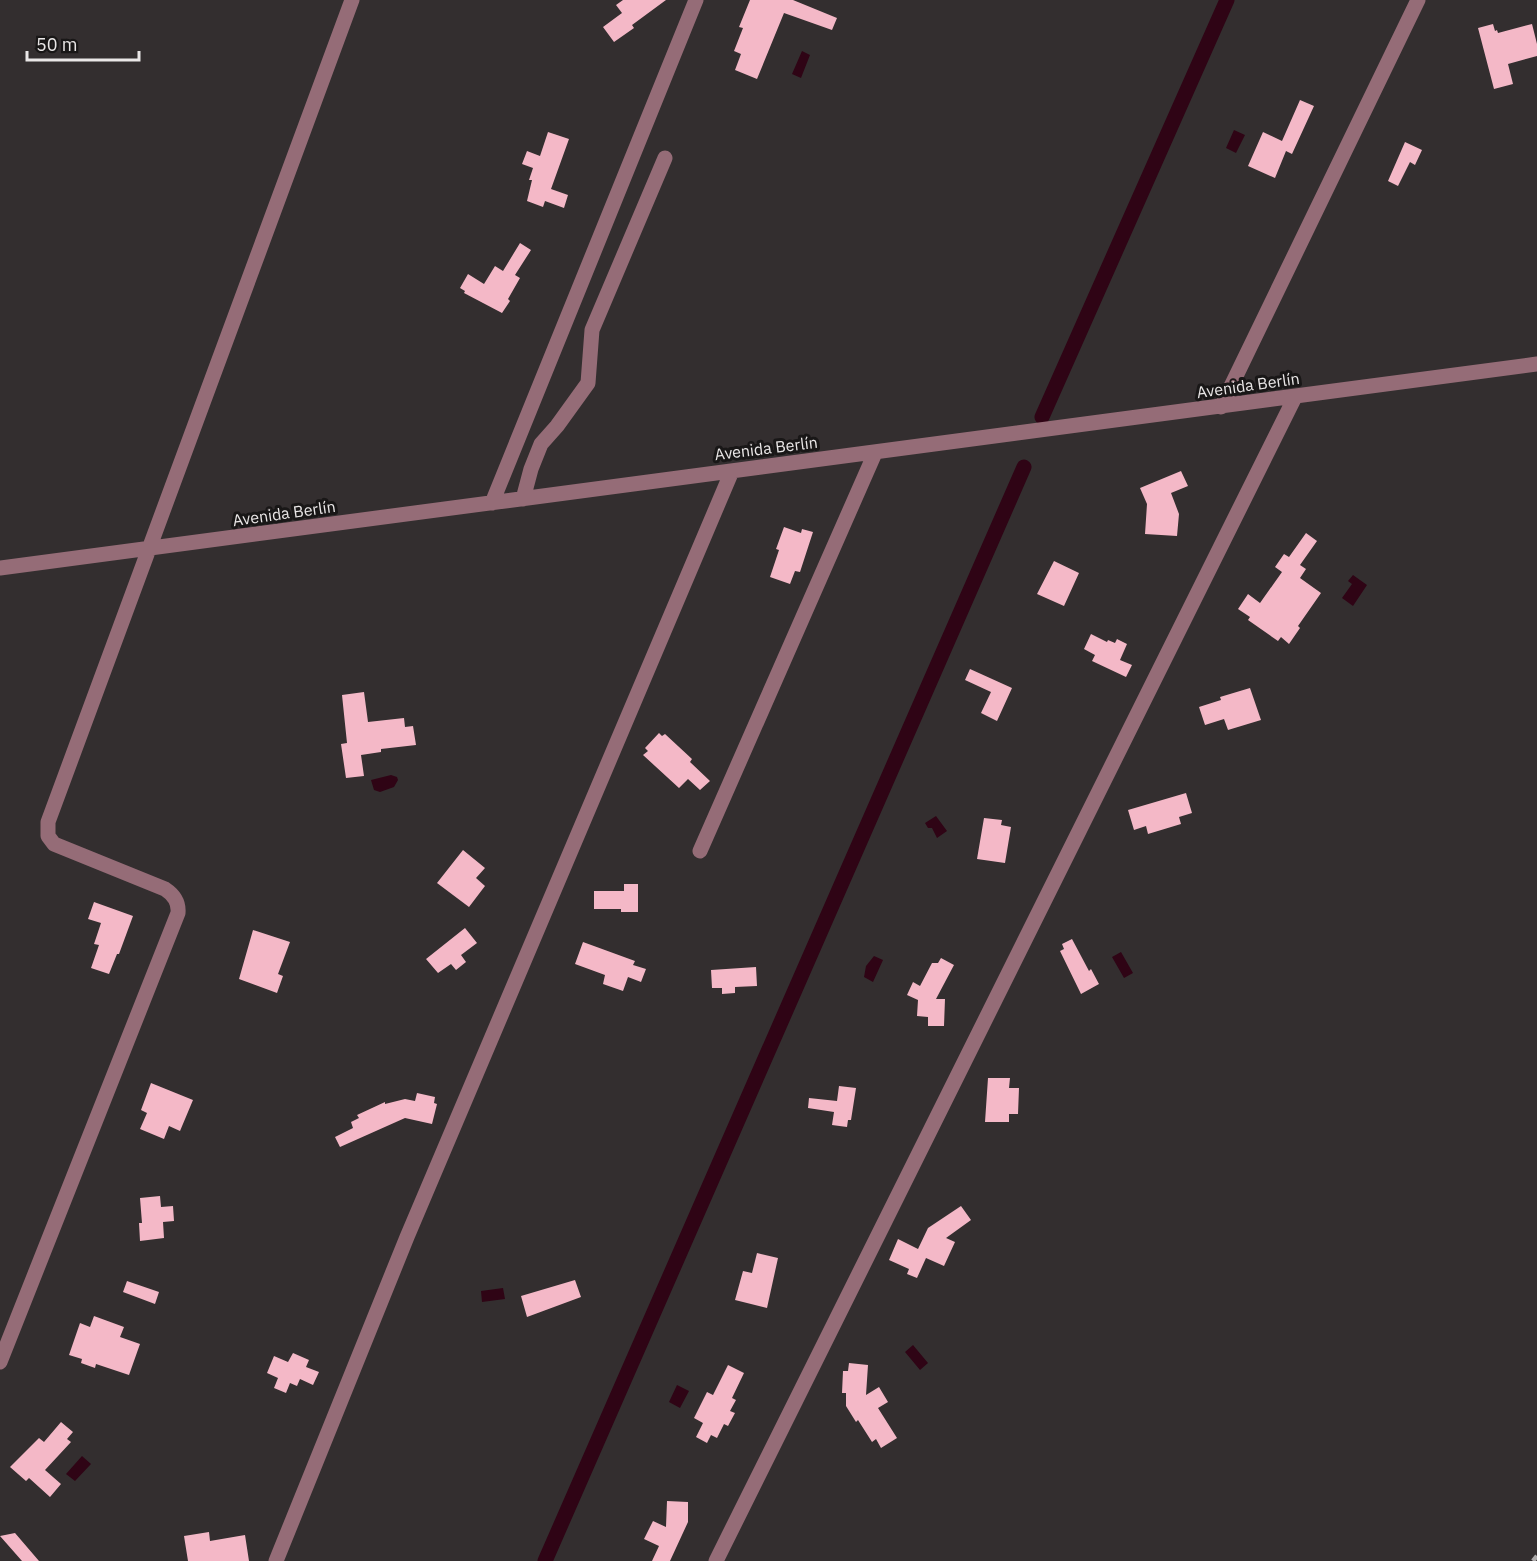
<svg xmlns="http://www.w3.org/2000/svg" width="1537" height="1561" viewBox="0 0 1537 1561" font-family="'IBM Plex Sans',sans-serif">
<rect width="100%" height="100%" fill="#332e2f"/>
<path fill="#2f0415" d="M 802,51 L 810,55 L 801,78 L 792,74 Z
M 1234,130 L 1245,135 L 1236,153 L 1226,148 Z
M 1353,575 L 1367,585 L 1353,606 L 1342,598 L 1352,584 L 1348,581 Z
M 391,775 L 397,777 L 398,780 L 394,787 L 380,792 L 374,790 L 371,780 Z
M 936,816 L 947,831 L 937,838 L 932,828 L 928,828 L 925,823 Z
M 1121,952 L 1133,973 L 1124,978 L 1112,957 Z
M 874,956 L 883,960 L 873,982 L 864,977 L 866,966 Z
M 503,1288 L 505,1299 L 482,1302 L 481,1291 Z
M 913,1345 L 928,1363 L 920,1370 L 905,1352 Z
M 677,1385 L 689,1391 L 680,1408 L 669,1402 Z
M 82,1456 L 91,1464 L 75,1481 L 66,1474 Z"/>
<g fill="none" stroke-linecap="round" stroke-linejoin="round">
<path stroke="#2f0415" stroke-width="15" d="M 1042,417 L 1227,0
M 545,1561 L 1024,467"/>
</g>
<path fill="#f4b8c7" d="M 623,0 L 666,0 L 632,25 L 634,28 L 614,42 L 603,27 L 622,13 L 616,5 Z
M 750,0 L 793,0 L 837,18 L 832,30 L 784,13 L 757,79 L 735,70 L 741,54 L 734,51 L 743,28 L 739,27 Z
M 1493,24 L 1495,31 L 1497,30 L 1498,33 L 1532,24 L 1537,44 L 1537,56 L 1508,64 L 1513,84 L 1494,89 L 1478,28 Z
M 1300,100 L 1314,106 L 1292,154 L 1286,151 L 1275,178 L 1248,166 L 1263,132 L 1282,141 Z
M 548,132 L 569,139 L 551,189 L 568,195 L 564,208 L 545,201 L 543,207 L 527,201 L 532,180 L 529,180 L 533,168 L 522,164 L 527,151 L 540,156 Z
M 1405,142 L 1422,150 L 1415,165 L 1410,162 L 1398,186 L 1388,181 Z
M 520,243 L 531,250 L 515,275 L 520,278 L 508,299 L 510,301 L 502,313 L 464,293 L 465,291 L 460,288 L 468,274 L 484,284 L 495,266 L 503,271 Z
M 1181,471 L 1188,486 L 1171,493 L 1179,514 L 1177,536 L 1145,534 L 1147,504 L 1140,488 Z
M 784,527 L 801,533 L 802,529 L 813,532 L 800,572 L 795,571 L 790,584 L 770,577 L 779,550 L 776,549 Z
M 1306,533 L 1317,541 L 1300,565 L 1306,569 L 1300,578 L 1321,593 L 1298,626 L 1300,628 L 1289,644 L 1281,637 L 1278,641 L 1248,620 L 1250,617 L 1238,609 L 1248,594 L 1260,603 L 1282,572 L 1275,567 L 1284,554 L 1289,557 Z
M 1054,561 L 1079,573 L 1064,606 L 1037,594 Z
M 1091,634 L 1107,642 L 1108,640 L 1115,643 L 1117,639 L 1127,644 L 1120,660 L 1132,665 L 1126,677 L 1092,661 L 1095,655 L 1084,649 Z
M 970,669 L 1012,688 L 997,721 L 981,713 L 991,692 L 965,680 Z
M 1250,688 L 1261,720 L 1228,730 L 1224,719 L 1205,725 L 1199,707 L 1221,700 L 1220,697 Z
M 364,692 L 368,722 L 404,718 L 405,727 L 413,726 L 416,745 L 381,749 L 381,752 L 361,755 L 364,776 L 346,778 L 341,744 L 347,743 L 342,695 Z
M 659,733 L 662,736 L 665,734 L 692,759 L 690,762 L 710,781 L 700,790 L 688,779 L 679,788 L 643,755 L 648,751 L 645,748 Z
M 1186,793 L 1192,813 L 1179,817 L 1181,824 L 1148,834 L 1146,826 L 1134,830 L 1128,810 Z
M 984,818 L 1002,820 L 1001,825 L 1011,827 L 1005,863 L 977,859 Z
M 463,850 L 485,868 L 476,878 L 485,886 L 469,907 L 437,883 Z
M 624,884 L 638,884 L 638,912 L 621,912 L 621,909 L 594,909 L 594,891 L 624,891 Z
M 94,902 L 133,916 L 119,954 L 117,954 L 109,974 L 91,968 L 99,945 L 94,944 L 101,923 L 88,919 Z
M 465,928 L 477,943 L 461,955 L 466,962 L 456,970 L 451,964 L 438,973 L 426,959 Z
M 253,930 L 290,942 L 278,974 L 283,976 L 277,993 L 239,979 Z
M 1072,939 L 1089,971 L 1091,969 L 1099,984 L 1081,994 L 1060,951 L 1064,949 L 1062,944 Z
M 583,942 L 635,961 L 633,965 L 646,969 L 641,982 L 628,977 L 623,991 L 603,984 L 605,975 L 575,964 Z
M 941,958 L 954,965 L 936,999 L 945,999 L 944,1026 L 928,1026 L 928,1017 L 917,1016 L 918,1000 L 907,995 L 913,982 L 920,986 L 932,963 L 938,963 Z
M 756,967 L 757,986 L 735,987 L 735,993 L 722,994 L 722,988 L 712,988 L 711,970 Z
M 988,1078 L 1010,1078 L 1009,1088 L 1019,1088 L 1018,1114 L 1009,1114 L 1009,1122 L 985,1122 Z
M 151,1083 L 193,1100 L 180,1131 L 169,1126 L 164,1139 L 140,1129 L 147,1113 L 141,1110 Z
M 839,1086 L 856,1088 L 851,1120 L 848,1120 L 847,1127 L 832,1125 L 834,1112 L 808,1108 L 809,1098 L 837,1101 Z
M 417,1093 L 435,1097 L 434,1103 L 437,1104 L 432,1124 L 405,1118 L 340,1147 L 335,1137 L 353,1128 L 351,1122 L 359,1118 L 357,1115 L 385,1102 L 385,1104 L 405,1099 L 415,1101 Z
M 160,1196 L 161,1207 L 173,1206 L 174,1221 L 163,1222 L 164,1238 L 140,1241 L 139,1223 L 142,1223 L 140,1198 Z
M 961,1206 L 971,1220 L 946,1238 L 955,1242 L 944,1266 L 926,1258 L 917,1278 L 907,1274 L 909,1269 L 889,1260 L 898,1239 L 918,1249 L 928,1228 Z
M 757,1253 L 778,1258 L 767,1308 L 735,1300 L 743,1271 L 752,1273 Z
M 575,1280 L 581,1297 L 527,1317 L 521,1296 Z
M 127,1281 L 159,1292 L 155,1304 L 123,1292 Z
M 94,1316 L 124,1327 L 120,1337 L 140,1344 L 129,1375 L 96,1364 L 95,1368 L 81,1363 L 82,1359 L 69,1355 L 80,1323 L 90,1327 Z
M 293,1353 L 309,1360 L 306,1367 L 319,1372 L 313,1385 L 300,1379 L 297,1386 L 290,1383 L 286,1393 L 274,1388 L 278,1378 L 267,1373 L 274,1356 L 288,1362 Z
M 849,1363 L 868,1365 L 866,1395 L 879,1387 L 888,1402 L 878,1408 L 897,1438 L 881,1448 L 876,1439 L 872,1442 L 858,1420 L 856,1422 L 846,1406 L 846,1393 L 842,1393 L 843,1371 L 848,1371 Z
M 728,1365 L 744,1373 L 732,1398 L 736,1400 L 730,1411 L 735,1413 L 728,1426 L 724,1424 L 717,1438 L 711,1435 L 707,1443 L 696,1437 L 703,1423 L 694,1418 L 707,1392 L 713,1395 Z
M 61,1422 L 73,1432 L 67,1439 L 71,1442 L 45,1470 L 61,1484 L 50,1497 L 29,1478 L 26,1481 L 10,1467 L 39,1438 L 44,1442 Z
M 667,1501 L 688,1502 L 688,1522 L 670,1561 L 652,1561 L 659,1546 L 644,1539 L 653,1521 L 666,1527 Z
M 209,1532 L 210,1541 L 245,1535 L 249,1561 L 188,1561 L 184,1536 Z
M 15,1533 L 39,1561 L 22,1561 L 0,1536 Z"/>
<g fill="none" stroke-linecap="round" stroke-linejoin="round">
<path stroke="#956c77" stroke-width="15" d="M 1221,407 L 1418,0
M 523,499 L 531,469 L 541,444 L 557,426 L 588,383 L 592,330 L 665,158
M 492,503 L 696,0
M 0,568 L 1537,364
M 700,851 L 875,453
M 0,1362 L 178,913 C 179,902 174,895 165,889 L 54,844 L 48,836 L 48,822 L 352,0
M 276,1561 L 407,1237 L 732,471
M 716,1561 L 1295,397"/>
<path stroke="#adaaaa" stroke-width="4.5" stroke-dasharray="10 10" stroke-linecap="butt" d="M 1533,1561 L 1537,1556"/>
</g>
<g text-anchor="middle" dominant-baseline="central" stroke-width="6" stroke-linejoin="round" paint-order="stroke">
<g font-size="16" fill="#eae7e7" stroke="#191717">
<text transform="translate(1248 385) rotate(-8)">Avenida Berlín</text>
<text transform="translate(766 448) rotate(-7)">Avenida Berlín</text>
<text transform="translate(284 513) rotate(-8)">Avenida Berlín</text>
</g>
</g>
<path d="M27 51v9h112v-9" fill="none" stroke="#eae7e7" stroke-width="3"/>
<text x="36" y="51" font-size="18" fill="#eae7e7" stroke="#191717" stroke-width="4.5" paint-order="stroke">50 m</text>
</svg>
